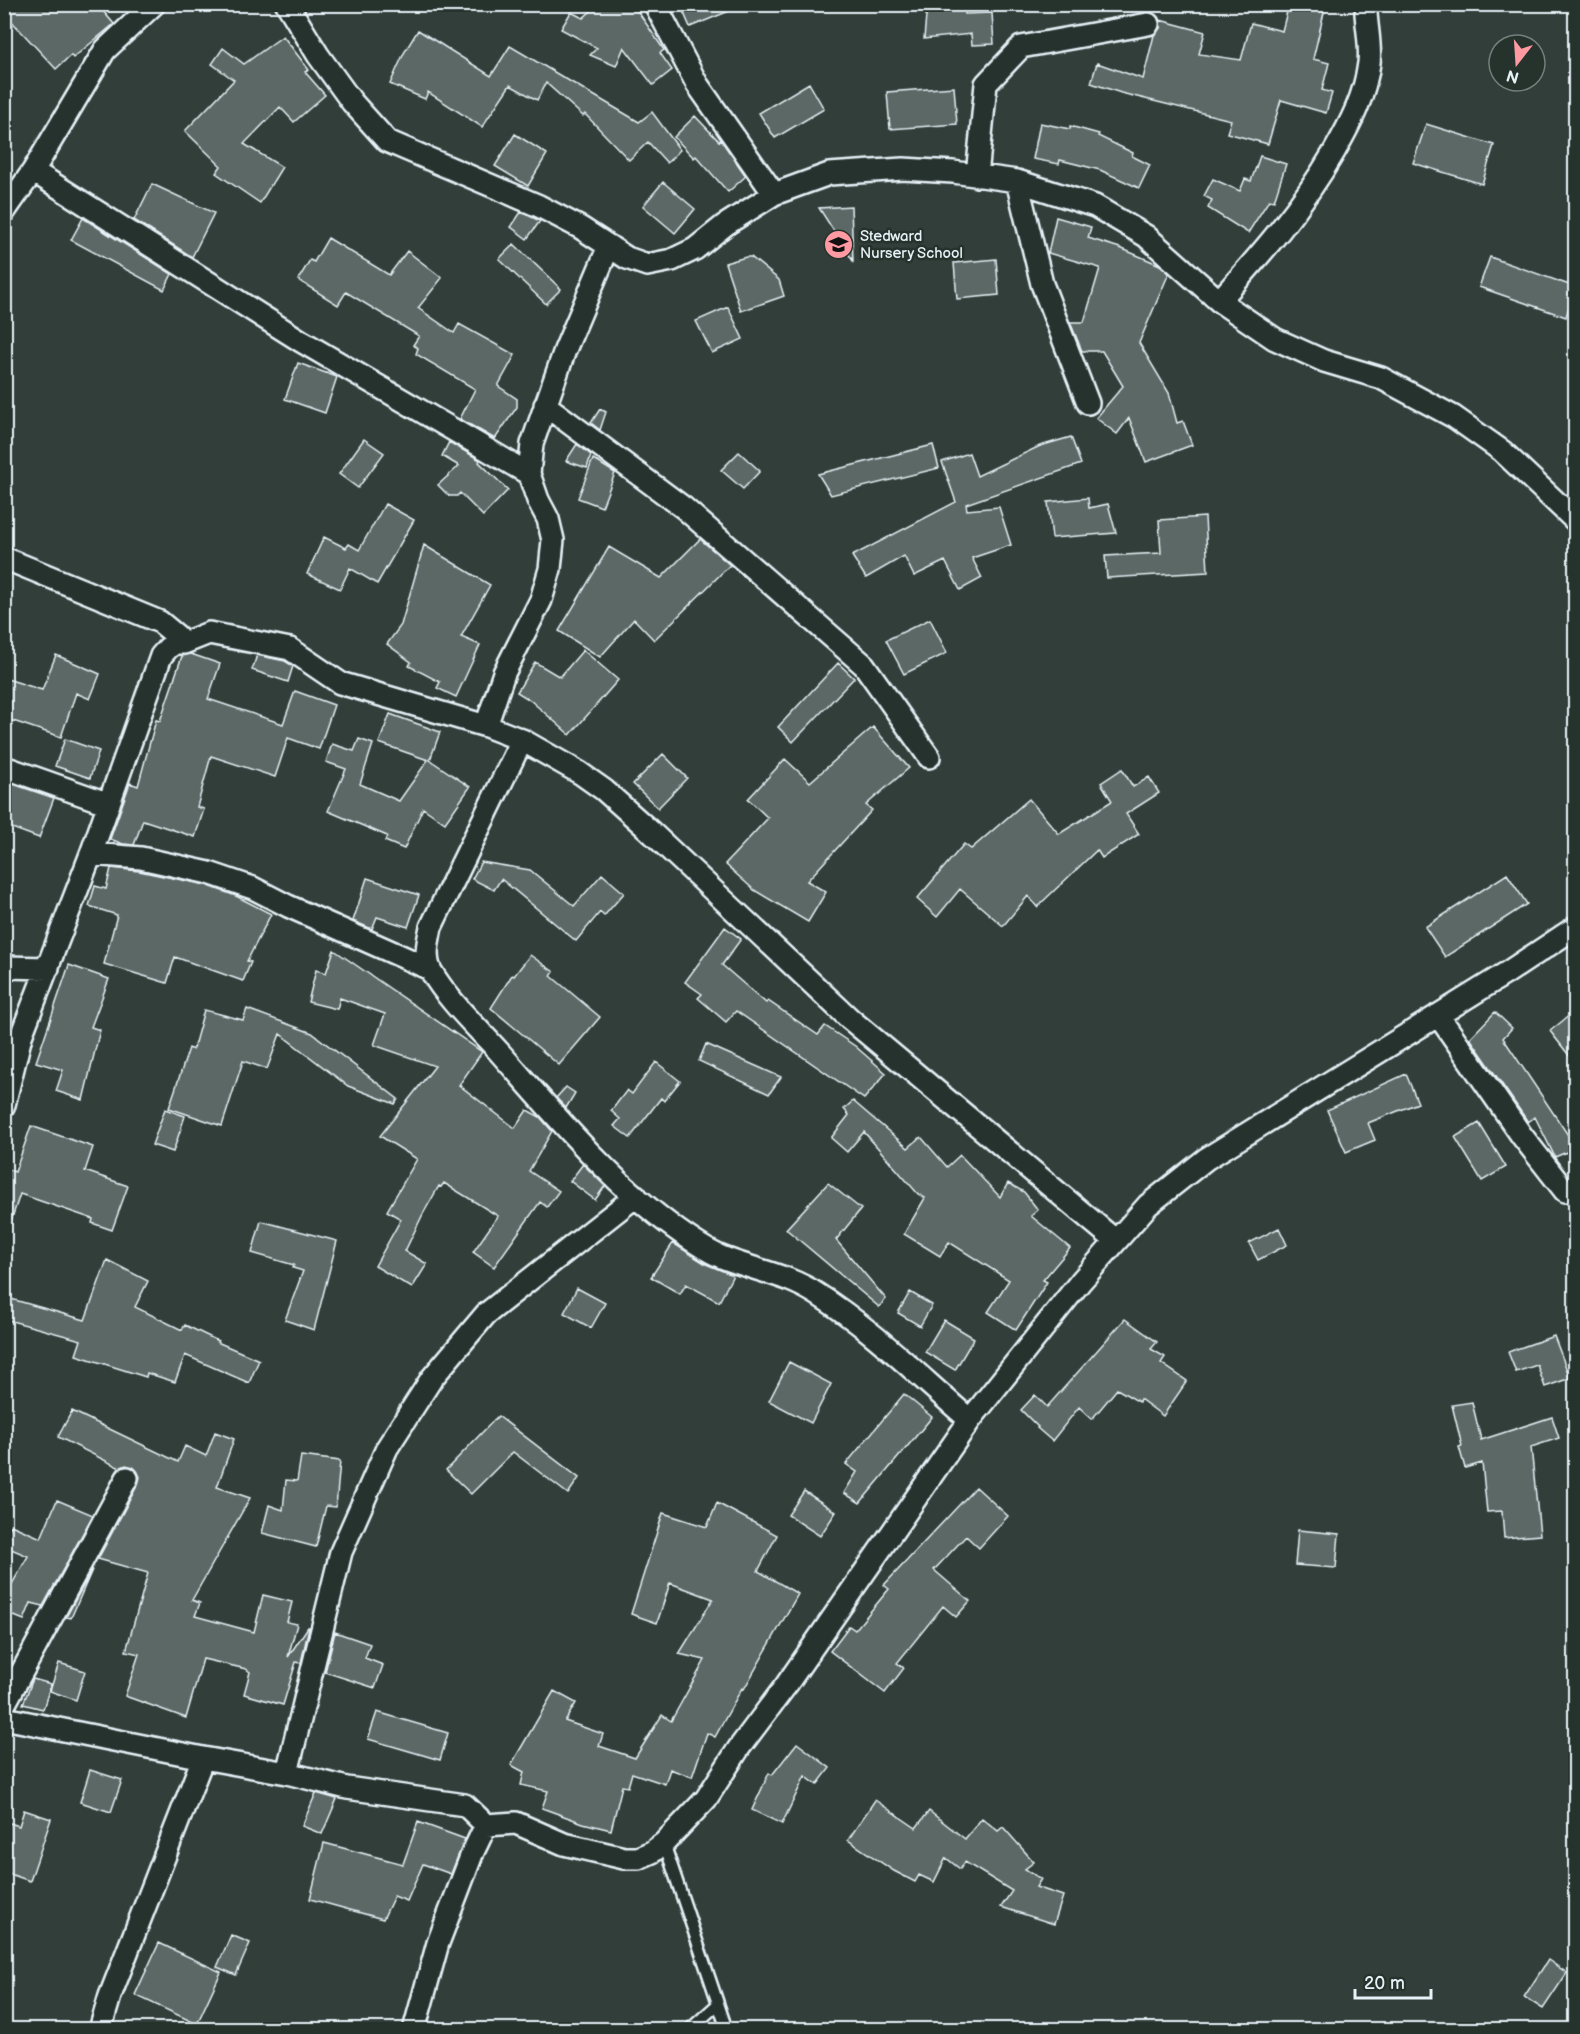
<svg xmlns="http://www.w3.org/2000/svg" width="1580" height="2034" viewBox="0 0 1580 2034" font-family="'Balsamiq Sans',sans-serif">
<rect width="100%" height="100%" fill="#323e39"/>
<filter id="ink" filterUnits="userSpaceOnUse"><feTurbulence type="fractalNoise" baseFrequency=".0167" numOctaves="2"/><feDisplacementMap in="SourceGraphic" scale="12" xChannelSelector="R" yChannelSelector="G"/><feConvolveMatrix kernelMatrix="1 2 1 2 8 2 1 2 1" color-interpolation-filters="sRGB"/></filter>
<g filter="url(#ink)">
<path fill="#5c6865" stroke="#e8f1f8" stroke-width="1.5" d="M 97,4 L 114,24 L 73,58 L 71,55 L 56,69 L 4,13 L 4,5 Z
M 599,4 L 633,4 L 664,50 L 660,53 L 672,70 L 653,85 L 624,47 L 616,66 L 590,55 L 597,48 L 561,29 L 571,12 L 583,18 Z
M 680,4 L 743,4 L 744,5 L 690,27 Z
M 927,4 L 966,4 L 965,14 L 992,13 L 994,44 L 972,45 L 971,34 L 924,39 Z
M 1289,4 L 1326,4 L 1313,59 L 1329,63 L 1322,90 L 1332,93 L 1326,113 L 1281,100 L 1268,144 L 1227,133 L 1231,120 L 1121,93 L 1091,83 L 1097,63 L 1143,79 L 1154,35 L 1160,28 L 1160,20 L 1205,32 L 1199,54 L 1241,60 L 1251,23 L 1282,31 Z
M 418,30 L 491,76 L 510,46 L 639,122 L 652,112 L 680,150 L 667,163 L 648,142 L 629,160 L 585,114 L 583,116 L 546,83 L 537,100 L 510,85 L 482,127 L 428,92 L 425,99 L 390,84 L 404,53 Z
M 283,36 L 309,70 L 305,72 L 325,95 L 294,122 L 280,107 L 244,144 L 282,167 L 260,203 L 216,173 L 221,166 L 185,131 L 234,80 L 212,64 L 223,48 L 244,64 Z
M 809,83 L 824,109 L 775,138 L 759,113 Z
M 954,87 L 957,124 L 890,129 L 887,92 Z
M 695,116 L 719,141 L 721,140 L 746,176 L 728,192 L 696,156 L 694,158 L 674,137 Z
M 1040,123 L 1070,129 L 1070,126 L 1099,134 L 1098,136 L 1133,153 L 1132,156 L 1150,165 L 1139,188 L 1100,170 L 1060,160 L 1059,164 L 1033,159 Z
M 1426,124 L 1494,145 L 1482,184 L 1413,163 Z
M 515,134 L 547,154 L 528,186 L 495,166 Z
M 1260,156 L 1286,164 L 1274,201 L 1269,200 L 1248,233 L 1208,208 L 1212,200 L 1204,196 L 1213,179 L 1240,191 L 1245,179 L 1251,181 Z
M 663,182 L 695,209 L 675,233 L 643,206 Z
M 152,184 L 214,213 L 192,257 L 134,220 Z
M 851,206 L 853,261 L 819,208 Z
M 521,212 L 540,221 L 527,239 L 511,227 Z
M 1056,217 L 1091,227 L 1088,238 L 1120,248 L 1160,265 L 1169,273 L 1139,343 L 1169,393 L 1177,423 L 1183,421 L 1192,445 L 1146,462 L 1129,418 L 1117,434 L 1096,418 L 1123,386 L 1102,351 L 1082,351 L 1070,322 L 1084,322 L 1100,268 L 1048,253 Z
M 83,218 L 172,274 L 164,290 L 71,240 Z
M 328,238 L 389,275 L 407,251 L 442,278 L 418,308 L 454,333 L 459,324 L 515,355 L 498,386 L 517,399 L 517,407 L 495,439 L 460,419 L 475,389 L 416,354 L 418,348 L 413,345 L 419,336 L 346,292 L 338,305 L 298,280 L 310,260 L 314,262 Z
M 514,244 L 561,289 L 546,304 L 499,259 Z
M 746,257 L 751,257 L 779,280 L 784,296 L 741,311 L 725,263 Z
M 1490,257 L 1575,287 L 1566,317 L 1479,287 Z
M 996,259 L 999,295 L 957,299 L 954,263 Z
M 728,307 L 743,339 L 712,353 L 696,321 Z
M 298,363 L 337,377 L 325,413 L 285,399 Z
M 600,409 L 606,412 L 600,430 L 591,423 Z
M 1071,437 L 1081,464 L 966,504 L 967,510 L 999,507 L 1011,545 L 972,558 L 982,578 L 960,590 L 945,561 L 914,576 L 904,556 L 866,578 L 852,556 L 956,502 L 942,462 L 969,453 L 977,476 L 1040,446 Z
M 364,439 L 384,453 L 358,488 L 339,474 Z
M 449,442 L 480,460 L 479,462 L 508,490 L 483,516 L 460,493 L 457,496 L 449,496 L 438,485 L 459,466 L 442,456 Z
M 577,444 L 591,455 L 587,468 L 566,461 Z
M 933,445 L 939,468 L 831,495 L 818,474 Z
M 739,452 L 760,471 L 743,489 L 721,470 Z
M 593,459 L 615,473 L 602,507 L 578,498 Z
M 1088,498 L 1089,508 L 1108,504 L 1116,533 L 1052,538 L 1048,502 Z
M 385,504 L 414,520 L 377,584 L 350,568 L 340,589 L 307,574 L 324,537 L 346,548 L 349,544 L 359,550 Z
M 1205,517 L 1208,572 L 1107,578 L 1105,556 L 1161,553 L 1159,520 Z
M 700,539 L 730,565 L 654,640 L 634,619 L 600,657 L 559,631 L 609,547 L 661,578 Z
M 424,545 L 490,585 L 461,637 L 480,645 L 456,697 L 437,688 L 440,682 L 409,666 L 411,662 L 387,644 L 401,625 Z
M 930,619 L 947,653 L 904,674 L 886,640 Z
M 583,650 L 618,680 L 570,735 L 530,700 L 517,692 L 535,662 L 560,677 Z
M 191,654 L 220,664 L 208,699 L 283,724 L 295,691 L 334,705 L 319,749 L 288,738 L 275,777 L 211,756 L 197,807 L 204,809 L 195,837 L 143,820 L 134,845 L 123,844 L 110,839 L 130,783 L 138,786 L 156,720 L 160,721 L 182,656 Z
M 56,655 L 100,674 L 90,699 L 76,693 L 61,737 L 4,718 L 4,678 L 42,690 Z
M 257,655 L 285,661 L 293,666 L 288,682 L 252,670 Z
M 838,663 L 854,678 L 793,742 L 778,727 Z
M 390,714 L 440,732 L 430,760 L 470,787 L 445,823 L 423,808 L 404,849 L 385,841 L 387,836 L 328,811 L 346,769 L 326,762 L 332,744 L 354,751 L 359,739 L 373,744 L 360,784 L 399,801 L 428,760 L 379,743 Z
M 873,727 L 909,768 L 866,805 L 872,810 L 807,881 L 826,892 L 808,922 L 754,890 L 725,864 L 768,818 L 748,799 L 785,759 L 810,782 Z
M 65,739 L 99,751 L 90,778 L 55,766 Z
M 663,754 L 687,778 L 658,808 L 633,784 Z
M 1122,769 L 1133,787 L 1149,777 L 1159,793 L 1126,814 L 1139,834 L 1102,858 L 1097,850 L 1037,907 L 1028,896 L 1003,926 L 960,889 L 937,917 L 917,899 L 964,844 L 971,849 L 1029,799 L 1059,834 L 1112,801 L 1101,783 Z
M 4,781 L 54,798 L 39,838 L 4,825 Z
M 481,862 L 530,870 L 574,906 L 602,874 L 624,893 L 604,916 L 600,912 L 576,941 L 501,879 L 494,890 L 472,879 Z
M 111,868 L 139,871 L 206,885 L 236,896 L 271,914 L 247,961 L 251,962 L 243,981 L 175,957 L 167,983 L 104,964 L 117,915 L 89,906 L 95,886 L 106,889 Z
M 1507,874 L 1527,904 L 1445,957 L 1425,927 Z
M 367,878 L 419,895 L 408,927 L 377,917 L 372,929 L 353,921 Z
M 725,927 L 741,939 L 722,965 L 766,1003 L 768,1001 L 818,1035 L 825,1026 L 855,1046 L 886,1073 L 864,1099 L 736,1011 L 726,1022 L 698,998 L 702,994 L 685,982 Z
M 334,950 L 482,1052 L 459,1085 L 515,1128 L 527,1110 L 540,1117 L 552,1131 L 529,1171 L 559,1191 L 547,1207 L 540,1202 L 494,1267 L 473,1252 L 498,1216 L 444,1183 L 441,1187 L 439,1186 L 423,1214 L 405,1251 L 427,1264 L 412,1288 L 375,1266 L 401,1219 L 387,1211 L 417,1159 L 380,1136 L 435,1066 L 374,1045 L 385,1014 L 340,998 L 337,1009 L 308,1002 L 316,970 L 326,973 Z
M 530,955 L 554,972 L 551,976 L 600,1017 L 559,1065 L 491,1008 L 512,975 L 514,976 Z
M 69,965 L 109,979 L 91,1027 L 100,1030 L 83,1100 L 56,1091 L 63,1070 L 36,1062 Z
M 247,1009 L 312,1033 L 398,1099 L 395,1104 L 348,1086 L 280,1034 L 267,1069 L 243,1061 L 222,1126 L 169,1108 L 189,1048 L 193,1050 L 204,1010 L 243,1020 Z
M 1575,1011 L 1575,1063 L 1550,1031 Z
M 1495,1012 L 1512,1028 L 1503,1038 L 1570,1138 L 1574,1149 L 1555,1157 L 1535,1117 L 1528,1122 L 1470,1038 Z
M 706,1044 L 781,1077 L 769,1094 L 699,1061 Z
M 656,1062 L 680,1081 L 664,1101 L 661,1098 L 630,1138 L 614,1126 L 620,1119 L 611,1111 L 627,1090 L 632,1094 Z
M 1406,1074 L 1418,1103 L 1368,1123 L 1375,1140 L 1346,1152 L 1327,1110 Z
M 566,1087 L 575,1093 L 566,1108 L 556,1098 Z
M 853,1101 L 908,1148 L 921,1137 L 947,1167 L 960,1155 L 1000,1197 L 1008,1183 L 1024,1192 L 1038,1210 L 1031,1216 L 1070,1248 L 1043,1280 L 1047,1282 L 1016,1330 L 988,1312 L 1009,1280 L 949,1242 L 940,1256 L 904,1234 L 925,1198 L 918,1194 L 864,1132 L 847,1152 L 831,1138 L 849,1115 L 844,1109 Z
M 165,1109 L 185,1116 L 173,1152 L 152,1145 Z
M 1479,1123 L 1506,1167 L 1482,1181 L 1455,1137 Z
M 31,1126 L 93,1147 L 85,1171 L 128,1186 L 112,1230 L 92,1223 L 93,1219 L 20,1194 L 8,1230 L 4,1230 L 4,1168 L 15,1172 Z
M 583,1164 L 605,1186 L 595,1200 L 570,1181 Z
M 828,1183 L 861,1209 L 836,1240 L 886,1299 L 879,1307 L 786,1229 Z
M 261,1221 L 337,1241 L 314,1330 L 285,1320 L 303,1271 L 293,1268 L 294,1265 L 252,1253 Z
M 1279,1228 L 1287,1245 L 1258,1260 L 1249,1243 Z
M 673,1243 L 706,1264 L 733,1275 L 719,1302 L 686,1284 L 680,1294 L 651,1277 Z
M 107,1260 L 148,1281 L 135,1307 L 182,1330 L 185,1325 L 218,1341 L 217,1342 L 259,1360 L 249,1383 L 185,1355 L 175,1382 L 147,1373 L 146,1377 L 76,1355 L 81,1340 L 4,1319 L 4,1297 L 85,1320 Z
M 577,1288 L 605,1303 L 591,1328 L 564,1313 Z
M 910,1292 L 932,1305 L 920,1326 L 898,1313 Z
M 1125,1319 L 1157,1342 L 1151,1349 L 1165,1357 L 1161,1363 L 1187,1381 L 1163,1416 L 1140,1399 L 1139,1402 L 1117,1389 L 1092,1419 L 1079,1407 L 1052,1441 L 1037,1428 L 1038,1427 L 1021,1410 L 1035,1395 L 1047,1407 Z
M 944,1320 L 974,1338 L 955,1370 L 925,1352 Z
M 1554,1336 L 1570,1378 L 1545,1387 L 1537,1365 L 1516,1372 L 1508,1352 Z
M 789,1362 L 831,1384 L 811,1423 L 769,1401 Z
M 904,1394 L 932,1417 L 860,1503 L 844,1493 L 857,1472 L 846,1464 Z
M 1472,1402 L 1481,1440 L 1552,1417 L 1559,1438 L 1531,1447 L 1540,1535 L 1504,1538 L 1502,1511 L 1487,1512 L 1482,1463 L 1465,1468 L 1459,1447 L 1462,1446 L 1452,1405 Z
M 72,1411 L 178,1462 L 185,1446 L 206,1456 L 215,1432 L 234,1439 L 217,1487 L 250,1498 L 192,1600 L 200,1603 L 195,1616 L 254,1632 L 263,1595 L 292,1602 L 287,1622 L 297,1624 L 288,1657 L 308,1627 L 309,1627 L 301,1663 L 296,1662 L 283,1705 L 244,1694 L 250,1672 L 246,1669 L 203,1659 L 186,1718 L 125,1696 L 139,1654 L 126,1651 L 148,1573 L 98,1559 L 138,1484 L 140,1477 L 137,1471 L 133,1467 L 126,1465 L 120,1468 L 58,1437 Z
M 498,1416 L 579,1478 L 568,1494 L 513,1452 L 471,1494 L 446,1470 Z
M 301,1456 L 340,1461 L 336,1507 L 326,1506 L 316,1547 L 262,1533 L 269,1505 L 283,1510 L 286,1480 L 297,1481 Z
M 976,1487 L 1008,1516 L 979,1548 L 966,1536 L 934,1570 L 970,1601 L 956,1617 L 943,1606 L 897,1663 L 904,1668 L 885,1693 L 830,1651 L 849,1626 L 855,1630 L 889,1589 L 884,1585 Z
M 804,1491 L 836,1512 L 820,1536 L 788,1515 Z
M 57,1500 L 93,1515 L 43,1606 L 31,1603 L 24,1620 L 4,1612 L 4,1598 L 28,1556 L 4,1546 L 4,1540 L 11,1525 L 41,1538 Z
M 717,1503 L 777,1535 L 758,1571 L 798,1594 L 744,1689 L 742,1688 L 715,1737 L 707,1733 L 692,1777 L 670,1769 L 665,1784 L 632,1773 L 628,1787 L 622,1786 L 611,1830 L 583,1823 L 542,1808 L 548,1791 L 521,1785 L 524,1772 L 511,1765 L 554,1691 L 576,1703 L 565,1721 L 603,1734 L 599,1746 L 635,1758 L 662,1715 L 671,1721 L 705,1660 L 679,1654 L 713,1599 L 670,1583 L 657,1623 L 631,1614 L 663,1513 L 707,1527 Z
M 1298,1530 L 1339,1534 L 1336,1568 L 1295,1565 Z
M 92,1570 L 71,1618 L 66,1617 Z
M 335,1632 L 370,1644 L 365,1658 L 383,1665 L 375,1688 L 325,1672 Z
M 59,1663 L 85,1671 L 76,1700 L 50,1691 Z
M 33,1679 L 51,1684 L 43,1709 L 23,1704 Z
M 377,1712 L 448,1733 L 440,1760 L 368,1739 Z
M 797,1743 L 830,1768 L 817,1785 L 805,1776 L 782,1824 L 752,1810 L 769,1773 L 772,1775 Z
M 90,1770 L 122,1780 L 111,1812 L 80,1802 Z
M 316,1793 L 337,1799 L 322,1834 L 302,1826 Z
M 875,1800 L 916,1828 L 929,1811 L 965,1839 L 982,1818 L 998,1831 L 1003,1827 L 1034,1862 L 1025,1869 L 1041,1879 L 1036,1887 L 1063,1896 L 1054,1924 L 1001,1907 L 1012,1891 L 965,1862 L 960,1869 L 946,1858 L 934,1882 L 919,1875 L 915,1882 L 894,1871 L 848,1840 Z
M 24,1810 L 51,1819 L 30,1881 L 4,1872 L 4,1821 L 19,1826 Z
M 418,1822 L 465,1839 L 451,1874 L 423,1864 L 407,1901 L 394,1896 L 383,1919 L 310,1899 L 324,1843 L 403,1864 Z
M 231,1935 L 250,1943 L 236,1975 L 217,1967 Z
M 159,1943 L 221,1972 L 197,2024 L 135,1995 Z
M 1548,1960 L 1567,1973 L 1543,2009 L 1524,1997 Z"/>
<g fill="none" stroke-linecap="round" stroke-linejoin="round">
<defs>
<path id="service" d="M 664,1843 L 727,2030
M 689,2030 L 718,2004"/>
<path id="minor" d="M 287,4 L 318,55 L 352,102 L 387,141 L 539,206 L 581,228 L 627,258 L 647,265 L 672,260 L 695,249 L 725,225 L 774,194 L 829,174 L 903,169 L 953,172 L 1017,181 L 1095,206 L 1146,236 L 1219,301 L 1275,339 L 1324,361 L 1381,378 L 1454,417 L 1502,451 L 1576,521
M 655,4 L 697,84 L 774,194
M 33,171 L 301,341 L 529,474
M 977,176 L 986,84 L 1021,47 L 1148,24
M 1017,181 L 1042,284 L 1088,403
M 4,212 L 33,171 L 105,50 L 154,4
M 1219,301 C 1263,252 1300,210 1334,152 C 1350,124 1365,96 1369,63 C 1371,47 1367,29 1366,13
M 545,405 L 684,508 L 864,665 L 929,757
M 4,558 L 160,622 L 177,636 L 175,643
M 486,726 L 504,673 L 541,600 L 550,569 L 553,540 L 548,519 L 538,500 L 529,474 L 532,444 L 565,350 L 609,246
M 522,740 L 431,927 C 428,941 424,958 431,971 C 449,1002 478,1028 501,1054 C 556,1116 610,1182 677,1230 C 691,1240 708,1252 724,1258 C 755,1270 788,1275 817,1294 C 871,1328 921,1378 970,1420
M 4,767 L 109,804
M 91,854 L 141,858 L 209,873 L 253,888 L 288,906 L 430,969
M 4,967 L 48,968
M 1438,1015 L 1522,1136 L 1565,1191
M 4,1105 L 21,1036 L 91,854 L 161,656 L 168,648 L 175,643 L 184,643 L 209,633 L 290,649 L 340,683 L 486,726 L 522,740 L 580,773 L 604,790 L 650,831 L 850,1019 L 1116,1241
M 4,1705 L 127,1478
M 4,1718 L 203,1758 L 287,1773 L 347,1788 L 465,1805 L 486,1825 L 516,1823 L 564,1844 L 624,1858 L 638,1858 L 652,1852 L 664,1843 L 706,1799 L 739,1748 L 787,1684 L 970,1420 L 1081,1281 L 1148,1205 L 1206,1159 L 1508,972 L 1576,927
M 287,1773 L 341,1552 L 387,1448 L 432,1378 L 486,1314 L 636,1196
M 100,2030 L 110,1996 L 203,1758
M 414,2030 L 438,1943 L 472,1854 L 486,1825"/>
</defs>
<use href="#service" stroke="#e8f1f8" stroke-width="15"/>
<use href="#minor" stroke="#e8f1f8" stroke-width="26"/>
<use href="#service" stroke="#26332d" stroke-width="10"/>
<use href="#minor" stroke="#26332d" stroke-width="21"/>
</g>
</g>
<defs>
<symbol id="school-disc" viewBox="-11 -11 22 22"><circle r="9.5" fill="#ff9aa2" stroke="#26332d"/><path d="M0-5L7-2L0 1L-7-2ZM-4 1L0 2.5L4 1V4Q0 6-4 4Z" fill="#111"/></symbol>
</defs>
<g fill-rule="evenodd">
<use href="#school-disc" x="822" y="228" width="33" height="33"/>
</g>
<g text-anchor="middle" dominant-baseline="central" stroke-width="5" stroke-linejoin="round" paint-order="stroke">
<g font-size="15" fill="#e8f1f8" stroke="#26332d" text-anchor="start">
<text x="860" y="236">Stedward<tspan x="860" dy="17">Nursery School</tspan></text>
</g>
</g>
<rect width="1580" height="2034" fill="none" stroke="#26332d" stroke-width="24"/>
<rect x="12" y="12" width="1556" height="2010" fill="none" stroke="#e8f1f8" stroke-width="2" filter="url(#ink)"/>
<g transform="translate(1517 63) rotate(197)"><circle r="28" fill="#26332d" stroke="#747f7e" stroke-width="1.5"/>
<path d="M0-4.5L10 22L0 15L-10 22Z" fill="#ff9aa2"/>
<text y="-9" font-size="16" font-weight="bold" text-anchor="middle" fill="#e8f1f8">N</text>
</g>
<path d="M1355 1989v9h76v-9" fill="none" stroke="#e8f1f8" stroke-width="3"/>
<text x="1364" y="1989" font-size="18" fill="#e8f1f8" stroke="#26332d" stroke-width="4.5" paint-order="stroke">20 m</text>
</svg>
